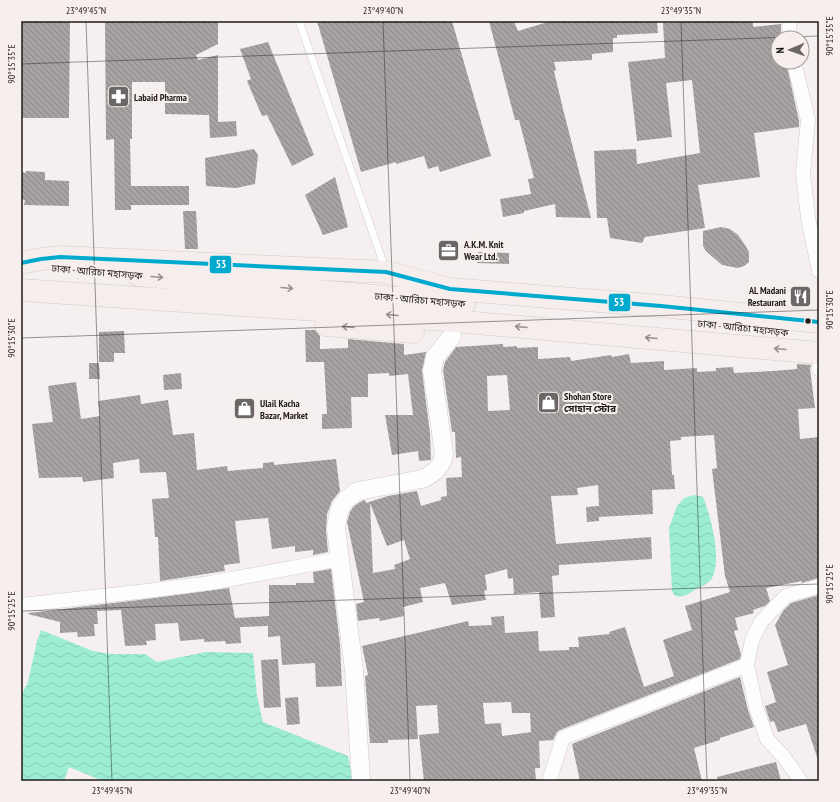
<svg xmlns="http://www.w3.org/2000/svg" width="840" height="802" viewBox="0 0 840 802" font-family="'PT Sans Narrow','Noto Sans Bengali',sans-serif">
<defs>
<pattern id="water-waves" width="16" height="10" patternUnits="userSpaceOnUse"><rect width="16" height="10" fill="#9dedd4"/><path d="M0 5q4-4 8 0t8 0" fill="none" stroke="#87cbb5"/></pattern>
<pattern id="building-back-hatch" width="6" height="6" patternUnits="userSpaceOnUse"><rect width="6" height="6" fill="#a6a3a2"/><path d="M-1 5l2 2M0 0l6 6M5-1l2 2" fill="none" stroke="#878483"/></pattern>
</defs>
<rect width="100%" height="100%" fill="#f5f0ef"/>
<path fill="url(#water-waves)" d="M 694,495 L 703,497 C 711,517 723,561 711,580 C 708,583 702,586 698,588 C 690,593 684,598 675,596 L 672,591 L 669,528 L 677,506 L 684,498 Z
M 41,630 L 93,651 L 110,654 L 145,654 L 157,662 L 206,652 L 253,653 L 257,696 L 263,722 L 348,756 L 353,781 L 103,781 L 69,767 L 64,781 L 21,781 L 21,696 L 28,682 L 37,641 Z"/>
<path fill="url(#building-back-hatch)" fill-rule="evenodd" d="M 21,21 L 70,21 L 69,118 L 21,118 Z
M 105,21 L 218,21 L 218,44 L 196,55 L 198,60 L 218,55 L 218,122 L 236,121 L 237,136 L 210,138 L 209,115 L 165,114 L 165,82 L 132,82 L 132,139 L 130,139 L 131,186 L 189,186 L 189,205 L 131,205 L 131,210 L 115,210 L 114,139 L 106,140 Z
M 317,21 L 452,21 L 491,156 L 440,172 L 438,166 L 428,169 L 424,156 L 396,164 L 396,162 L 361,172 Z
M 489,21 L 514,21 L 518,31 L 551,21 L 657,21 L 658,33 L 617,35 L 617,38 L 613,38 L 613,52 L 592,54 L 592,60 L 554,62 L 556,70 L 554,71 L 563,109 L 591,218 L 556,217 L 555,204 L 524,211 L 524,213 L 503,217 L 500,199 L 531,194 L 528,179 L 534,178 L 519,120 L 515,120 Z
M 701,21 L 753,21 L 753,27 L 781,24 L 781,38 L 778,38 L 778,62 L 786,62 L 799,121 L 799,127 L 754,133 L 760,177 L 698,185 L 705,228 L 645,237 L 642,243 L 610,238 L 607,218 L 597,218 L 594,151 L 636,149 L 637,164 L 700,153 L 692,80 L 666,83 L 672,137 L 637,141 L 628,62 L 665,58 L 663,23 Z
M 268,42 L 314,155 L 292,166 L 267,115 L 262,116 L 247,81 L 251,79 L 240,49 Z
M 254,149 L 258,155 L 255,184 L 236,188 L 206,186 L 205,158 Z
M 26,171 L 45,172 L 45,180 L 69,181 L 69,206 L 24,205 L 25,200 L 21,199 L 21,172 L 26,173 Z
M 335,177 L 348,227 L 323,235 L 305,195 Z
M 183,211 L 196,211 L 198,249 L 185,249 Z
M 721,227 L 730,229 L 738,235 L 745,245 L 749,252 L 749,262 L 744,266 L 738,268 L 722,265 L 706,251 L 703,246 L 703,231 Z
M 478,252 L 509,253 L 509,264 L 477,263 Z
M 305,330 L 315,330 L 320,336 L 320,349 L 348,348 L 348,339 L 404,344 L 404,355 L 426,352 L 422,371 L 430,433 L 431,460 L 419,461 L 418,451 L 392,455 L 385,415 L 413,415 L 408,374 L 389,376 L 389,373 L 368,374 L 368,397 L 351,397 L 352,428 L 322,429 L 322,414 L 327,414 L 324,362 L 306,362 Z
M 124,331 L 125,353 L 114,353 L 114,362 L 99,362 L 99,332 Z
M 503,344 L 503,347 L 517,346 L 517,348 L 538,347 L 538,359 L 570,357 L 571,361 L 611,355 L 612,357 L 629,354 L 631,363 L 664,361 L 664,370 L 697,368 L 697,372 L 716,371 L 716,368 L 733,367 L 734,373 L 773,371 L 797,369 L 797,364 L 811,365 L 810,369 L 815,408 L 798,409 L 800,439 L 819,437 L 819,578 L 801,583 L 802,581 L 766,588 L 770,601 L 765,606 L 753,610 L 754,613 L 735,618 L 738,630 L 734,631 L 741,654 L 740,659 L 560,730 L 557,732 L 553,740 L 539,741 L 540,768 L 535,768 L 536,781 L 424,781 L 419,735 L 439,733 L 437,705 L 416,706 L 418,739 L 388,740 L 388,743 L 370,743 L 365,676 L 368,675 L 362,646 L 468,621 L 469,626 L 492,625 L 491,617 L 504,616 L 505,633 L 538,631 L 539,651 L 569,650 L 569,647 L 579,647 L 578,637 L 610,634 L 609,632 L 625,627 L 644,687 L 674,676 L 663,640 L 692,630 L 685,606 L 730,592 L 725,576 L 712,469 L 717,468 L 714,435 L 681,437 L 681,440 L 670,441 L 672,475 L 674,475 L 675,489 L 652,490 L 653,514 L 599,517 L 599,521 L 587,522 L 586,507 L 599,506 L 598,485 L 577,488 L 578,495 L 551,496 L 556,544 L 651,537 L 652,559 L 559,565 L 559,575 L 552,576 L 555,617 L 541,618 L 539,592 L 514,594 L 513,578 L 508,579 L 507,569 L 485,575 L 487,590 L 484,591 L 486,600 L 452,605 L 445,583 L 420,588 L 423,602 L 403,607 L 404,616 L 380,621 L 379,618 L 358,621 L 356,604 L 364,602 L 347,522 L 350,512 L 354,506 L 362,501 L 365,500 L 366,503 L 388,496 L 417,491 L 421,506 L 441,500 L 441,497 L 447,496 L 446,478 L 462,477 L 461,457 L 456,458 L 455,432 L 452,432 L 443,370 L 445,362 L 456,347 ZM 507,375 L 510,410 L 488,411 L 487,376 ZM 370,503 L 387,546 L 404,540 L 410,559 L 394,565 L 395,569 L 373,573 ZM 511,702 L 512,713 L 530,713 L 531,732 L 502,736 L 501,723 L 485,724 L 483,703 Z
M 89,363 L 99,363 L 100,379 L 89,379 Z
M 181,373 L 182,389 L 164,390 L 163,375 Z
M 76,382 L 81,419 L 100,416 L 98,401 L 140,395 L 141,404 L 168,400 L 173,435 L 194,433 L 197,470 L 227,466 L 228,471 L 263,468 L 263,463 L 274,462 L 274,465 L 336,459 L 340,491 L 332,501 L 327,514 L 326,530 L 328,552 L 313,555 L 313,550 L 295,552 L 295,546 L 272,549 L 268,518 L 235,521 L 240,563 L 224,565 L 225,571 L 160,581 L 158,537 L 155,537 L 152,499 L 169,498 L 166,472 L 140,473 L 139,459 L 113,463 L 114,478 L 83,482 L 82,477 L 39,478 L 32,424 L 53,422 L 48,386 Z
M 331,569 L 340,645 L 342,686 L 316,687 L 315,663 L 282,665 L 280,636 L 268,637 L 268,626 L 240,627 L 241,643 L 226,644 L 225,641 L 204,642 L 204,639 L 180,641 L 178,623 L 155,624 L 156,640 L 146,641 L 147,645 L 125,646 L 121,610 L 97,611 L 98,624 L 94,624 L 95,636 L 78,637 L 77,632 L 60,633 L 60,622 L 28,614 L 29,613 L 139,600 L 229,588 L 235,618 L 269,616 L 269,585 L 296,585 L 296,583 L 314,583 L 313,572 Z
M 819,595 L 819,757 L 817,757 L 806,724 L 778,732 L 774,721 L 770,722 L 765,706 L 776,702 L 767,672 L 788,665 L 775,625 L 783,611 L 791,603 Z
M 278,659 L 281,707 L 264,708 L 261,660 Z
M 740,677 L 748,710 L 754,727 L 720,738 L 720,740 L 694,748 L 702,781 L 580,781 L 572,744 Z
M 298,697 L 300,724 L 287,725 L 285,698 Z
M 776,762 L 781,781 L 718,781 L 717,777 Z"/>
<g fill="none" stroke-linecap="round" stroke-linejoin="round">
<defs>
<path id="service" d="M 299,21 L 385,268"/>
<path id="minor" d="M 789,21 L 790,38
M 794,62 L 808,120 L 803,173 L 808,218 L 819,271
M 819,368 L 819,369
M 21,605 L 138,592 L 210,583 L 339,559
M 747,665 L 756,707 L 767,739 L 783,756 L 796,774 L 800,781
M 549,781 L 563,738 L 747,665 L 752,640 L 761,622 L 786,596 L 819,586"/>
<path id="tertiary" d="M 361,781 L 354,670 L 336,529 C 338,509 340,502 358,491 L 422,479 C 434,474 442,467 444,454 L 432,370 L 435,357 L 452,336"/>
<path id="trunk" d="M 21,263 L 41,259 L 60,257 L 386,272 L 450,289 L 661,306 L 819,322
M 138,275 L 464,304
M 21,290 L 362,313 L 819,353
M 326,325 L 413,332"/>
</defs>
<use href="#service" stroke="#cfcccb" stroke-width="8"/>
<use href="#minor" stroke="#cfcccb" stroke-width="15"/>
<use href="#tertiary" stroke="#cfcccb" stroke-width="19"/>
<use href="#trunk" stroke="#cecccc" stroke-width="23"/>
<use href="#service" stroke="#fefdfd" stroke-width="7"/>
<use href="#minor" stroke="#fefdfd" stroke-width="14"/>
<use href="#tertiary" stroke="#fefdfd" stroke-width="18"/>
<use href="#trunk" stroke="#f6eeec" stroke-width="22"/>
<defs>
<path id="bus-1" d="M 21,263 L 41,259 L 60,257 L 386,272 L 450,289 L 661,306 L 819,322"/>
</defs>
<use href="#bus-1" stroke="#f7efed" stroke-width="7"/>
<use href="#bus-1" stroke="#00a9ce" stroke-width="4"/>
</g>
<defs><path id="oneway-shaft" d="M-6 0H5M1.5-3L5.5 0L1.5 3" fill="none" stroke-width="1.6" stroke-linecap="round" stroke-linejoin="round"/></defs>
<g stroke="#96908e">
<use href="#oneway-shaft" transform="translate(157 277) rotate(5)"/>
<use href="#oneway-shaft" transform="translate(287 288) rotate(5)"/>
<use href="#oneway-shaft" transform="translate(392 315) rotate(-175)"/>
<use href="#oneway-shaft" transform="translate(348 327) rotate(-175)"/>
<use href="#oneway-shaft" transform="translate(521 327) rotate(-175)"/>
<use href="#oneway-shaft" transform="translate(651 338) rotate(-175)"/>
<use href="#oneway-shaft" transform="translate(780 349) rotate(-175)"/>
</g>
<path fill="none" stroke="#201d1c" stroke-width="1" stroke-opacity="0.45" d="M 86,21 L 112,781M 383,21 L 410,781M 681,21 L 707,781M 21,64 L 819,36M 21,338 L 819,310M 21,611 L 819,584"/>
<defs>
<symbol id="pharmacy-square" viewBox="-11 -11 22 22"><rect x="-9" y="-9" width="18" height="18" rx="4" fill="#6b6766" stroke="#f7efed"/><path d="M-2-6h4v4h4v4h-4v4h-4v-4h-4v-4h4Z" fill="#fff"/></symbol>
<symbol id="office-square" viewBox="-11 -11 22 22"><rect x="-9" y="-9" width="18" height="18" rx="4" fill="#6b6766" stroke="#f7efed"/><path d="M-6-3h4V-5.5h4V-3h4V5H-6ZM-1-4.5V-3h2v-1.5ZM-6 0V1H6V0Z" fill="#fff"/></symbol>
<symbol id="restaurant-square" viewBox="-11 -11 22 22"><rect x="-9" y="-9" width="18" height="18" rx="4" fill="#6b6766" stroke="#f7efed"/><path d="M-5-6h1v4h1v-4h1v4h1v-4h1v5L-1.5 .5V6h-2V.5L-5-1ZM5-6V6H3V1.5H1.5Q1.5-4 5-6Z" fill="#fff"/></symbol>
<symbol id="shop-square" viewBox="-11 -11 22 22"><rect x="-9" y="-9" width="18" height="18" rx="4" fill="#6b6766" stroke="#f7efed"/><path d="M-5-2.5h2.3a2.7 3.5 0 0 1 5.4 0H5L5.5 6h-11ZM-1.5-2.5h3a1.5 2.3 0 0 0-3 0Z" fill="#fff"/></symbol>
</defs>
<g fill-rule="evenodd">
<use href="#pharmacy-square" x="106" y="84" width="25" height="25"/>
<use href="#office-square" x="436" y="238" width="25" height="25"/>
<use href="#restaurant-square" x="788" y="284" width="25" height="25"/>
<use href="#shop-square" x="536" y="390" width="25" height="25"/>
<use href="#shop-square" x="232" y="396" width="25" height="25"/>
</g>
<circle fill="#201d1c" stroke="#f7efed" stroke-width="1.5" cx="808" cy="321" r="3.5"/>
<g text-anchor="middle" dominant-baseline="central" stroke-width="4" stroke-linejoin="round" paint-order="stroke">
<g font-size="10" font-weight="bold" fill="#201d1c" stroke="#f7efed" text-anchor="start">
<text x="134" y="97">Labaid Pharma</text>
<text x="464" y="244">A.K.M. Knit<tspan x="464" dy="12">Wear Ltd.</tspan></text>
<text x="786" y="290" text-anchor="end">AL Madani<tspan x="786" dy="12">Restaurant</tspan></text>
<text x="564" y="396">Shohan Store<tspan x="564" dy="12">সোহান স্টোর</tspan></text>
<text x="260" y="403">Ulail Kacha<tspan x="260" dy="12">Bazar, Market</tspan></text>
</g>
<g font-size="10" fill="#201d1c" stroke="#f7efed">
<text transform="translate(97 272) rotate(5)">ঢাকা - আরিচা মহাসড়ক</text>
<text transform="translate(420 300) rotate(5)">ঢাকা - আরিচা মহাসড়ক</text>
<text transform="translate(743 328) rotate(6)">ঢাকা - আরিচা মহাসড়ক</text>
</g>
</g>
<g stroke="#f7efed" stroke-width="1.5">
<rect x="209" y="255" width="23" height="19" rx="4" fill="#00a9ce"/>
<rect x="608" y="293" width="23" height="19" rx="4" fill="#00a9ce"/>
</g>
<g font-size="11" text-anchor="middle" font-weight="bold" fill="#fff">
<text x="221" y="268">53</text>
<text x="619" y="306">53</text>
</g>
<rect width="840" height="802" fill="none" stroke="#f7efed" stroke-width="44"/>
<g transform="translate(790 50) rotate(268)"><circle r="19" fill="#f7efed" stroke="#a19b99"/>
<path d="M0-3L7 15L0 10L-7 15Z" fill="#6b6766"/>
<text y="-6" font-size="11" font-weight="bold" text-anchor="middle" fill="#201d1c">N</text>
</g>
<rect x="22" y="22" width="796" height="758" fill="none" stroke="#201d1c" stroke-width="1.5"/>
<g font-size="10" text-anchor="middle" fill="#201d1c">
<text x="86" y="14">23°49'45"N</text>
<text x="383" y="14">23°49'40"N</text>
<text x="681" y="14">23°49'35"N</text>
<text transform="translate(829 36) rotate(-90)" y="4">90°15'35"E</text>
<text transform="translate(11 64) rotate(-90)" y="4">90°15'35"E</text>
<text transform="translate(829 310) rotate(-90)" y="4">90°15'30"E</text>
<text transform="translate(11 338) rotate(-90)" y="4">90°15'30"E</text>
<text transform="translate(829 584) rotate(-90)" y="4">90°15'25"E</text>
<text transform="translate(11 611) rotate(-90)" y="4">90°15'25"E</text>
<text x="112" y="794">23°49'45"N</text>
<text x="410" y="794">23°49'40"N</text>
<text x="707" y="794">23°49'35"N</text>
</g>
</svg>
